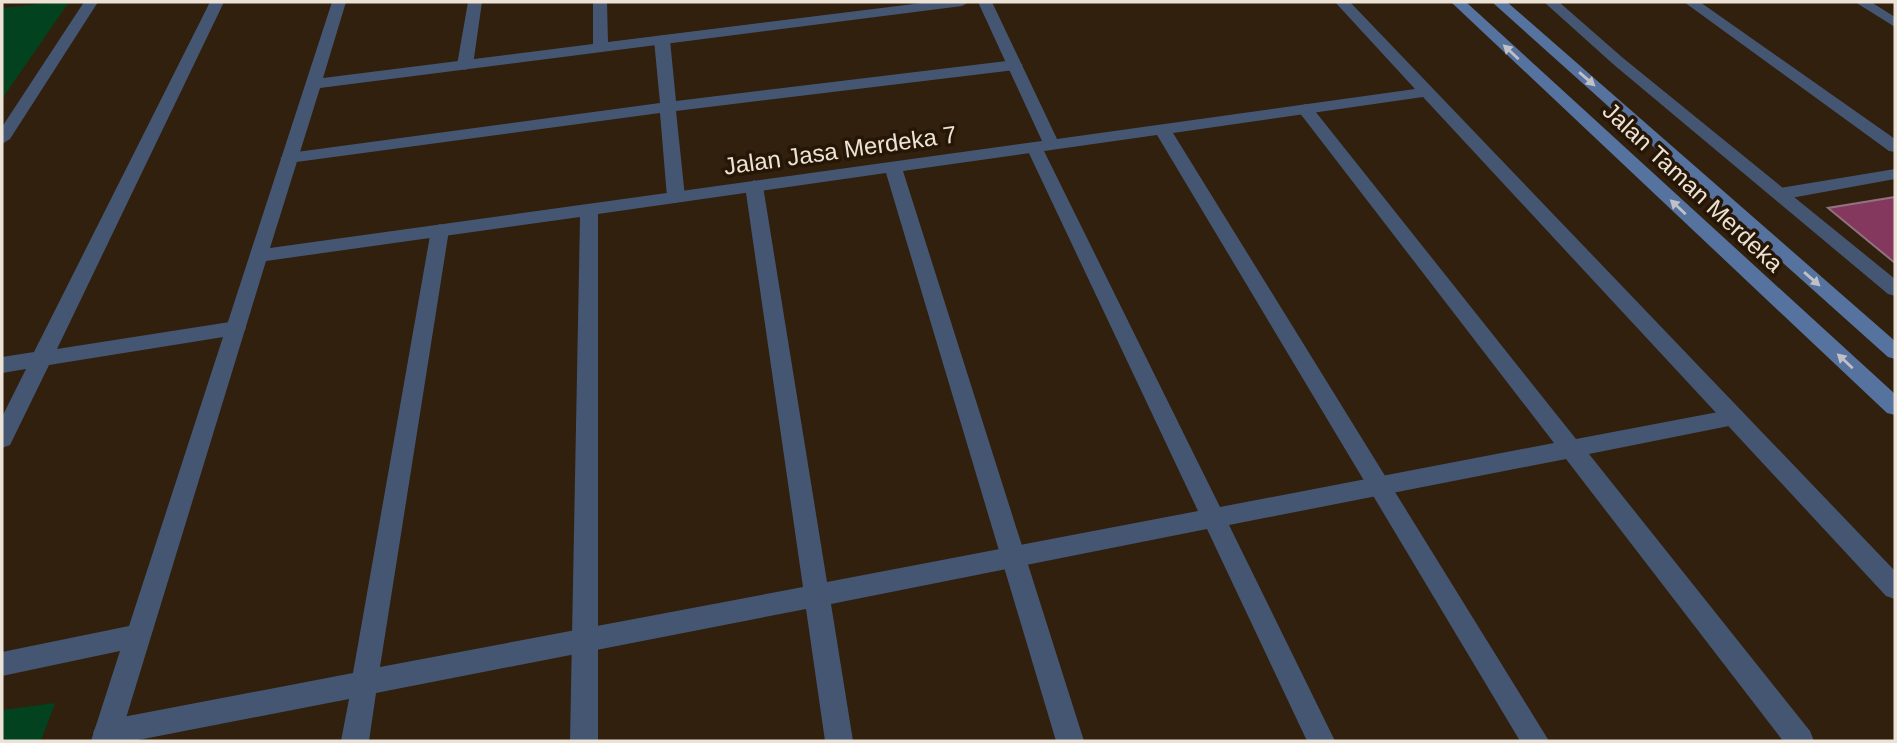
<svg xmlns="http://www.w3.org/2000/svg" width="1897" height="743" viewBox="0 0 1897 743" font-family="Arial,sans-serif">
<rect width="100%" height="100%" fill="#30200d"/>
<path fill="#03421e" d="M 57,2 L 69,2 L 2,99 L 2,8 Z
M 55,703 L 41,741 L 2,741 L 2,710 Z"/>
<path fill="#84385e" stroke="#8f737f" stroke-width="2" d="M 1895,197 L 1895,263 L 1828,208 Z"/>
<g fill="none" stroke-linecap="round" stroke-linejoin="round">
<path fill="#455672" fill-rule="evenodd" d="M 210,2 L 224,2 L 57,349 L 236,321 L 243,323 L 246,328 L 243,333 L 236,335 L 49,365 L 10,445 L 2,448 L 2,417 L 26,369 L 2,373 L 2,357 L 34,352 Z
M 468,2 L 482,2 L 473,65 L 465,70 L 457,65 Z
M 1684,2 L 1700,2 L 1895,139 L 1895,152 L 1889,151 Z
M 662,35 L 670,40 L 676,101 L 1015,60 L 1023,65 L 1015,70 L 676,111 L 685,197 L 676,203 L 667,197 L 660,113 L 289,163 L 280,158 L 289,153 L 660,103 L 654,40 Z
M 1305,104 L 1311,106 L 1576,439 L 1734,409 L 1742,411 L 1745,417 L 1742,423 L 1734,425 L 1589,454 L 1810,731 L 1814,741 L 1783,741 L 1566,459 L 1229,525 L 1335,741 L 1307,741 L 1207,529 L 831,604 L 853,741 L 825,741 L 806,609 L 376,693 L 369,741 L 341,741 L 349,699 L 133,741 L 97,741 L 93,733 L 97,724 L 107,720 L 353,673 L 431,230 L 440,224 L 449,230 L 380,667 L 803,587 L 745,186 L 754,180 L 763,186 L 827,582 L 1198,511 L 1026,147 L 1034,142 L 1042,147 L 1220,507 L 1554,443 L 1299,112 L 1297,109 Z
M 1895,169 L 1895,179 L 1780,200 L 1771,194 L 1780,188 Z"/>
<path fill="#455672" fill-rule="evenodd" d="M 84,2 L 98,2 L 10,139 L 2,144 L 2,127 Z
M 332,2 L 346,2 L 323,78 L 593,44 L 593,2 L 607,2 L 608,42 L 930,2 L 969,2 L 962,6 L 320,88 L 270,248 L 1042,141 L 978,2 L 992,2 L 1057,139 L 1415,89 L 1335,2 L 1350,2 L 1895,571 L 1895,599 L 1886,596 L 1423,97 L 1173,133 L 1549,741 L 1520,741 L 1157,135 L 903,171 L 1084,741 L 1056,741 L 886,173 L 598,214 L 598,741 L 570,741 L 580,217 L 266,261 L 119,741 L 91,741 L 120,651 L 2,676 L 2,652 L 129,626 Z
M 1544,2 L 1559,2 L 1623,58 L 1895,279 L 1895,296 L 1888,294 L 1613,64 Z
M 1855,2 L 1871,2 L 1895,17 L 1895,27 Z"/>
<path fill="#56729f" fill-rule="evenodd" d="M 1451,2 L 1466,2 L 1895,394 L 1895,415 L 1887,413 Z
M 1492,2 L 1507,2 L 1895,341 L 1895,359 L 1888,357 Z"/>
</g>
<defs><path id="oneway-solid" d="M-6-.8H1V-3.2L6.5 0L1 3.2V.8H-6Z" transform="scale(1.75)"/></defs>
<g fill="#c0c0c6">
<use href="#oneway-solid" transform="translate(1511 52) rotate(-137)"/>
<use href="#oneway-solid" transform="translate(1587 79) rotate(41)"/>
<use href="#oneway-solid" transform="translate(1678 207) rotate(-137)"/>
<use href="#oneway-solid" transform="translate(1812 279) rotate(41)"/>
<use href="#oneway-solid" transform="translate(1845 361) rotate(-137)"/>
</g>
<g text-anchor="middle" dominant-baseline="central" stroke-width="7" stroke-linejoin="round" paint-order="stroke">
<g font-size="24" fill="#ede2d6" stroke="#261605">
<text transform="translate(840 150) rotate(-8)">Jalan Jasa Merdeka 7</text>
<text transform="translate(1693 187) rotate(43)">Jalan Taman Merdeka</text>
</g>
</g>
<rect width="1897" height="743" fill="none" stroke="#ede2d6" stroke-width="7"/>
</svg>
